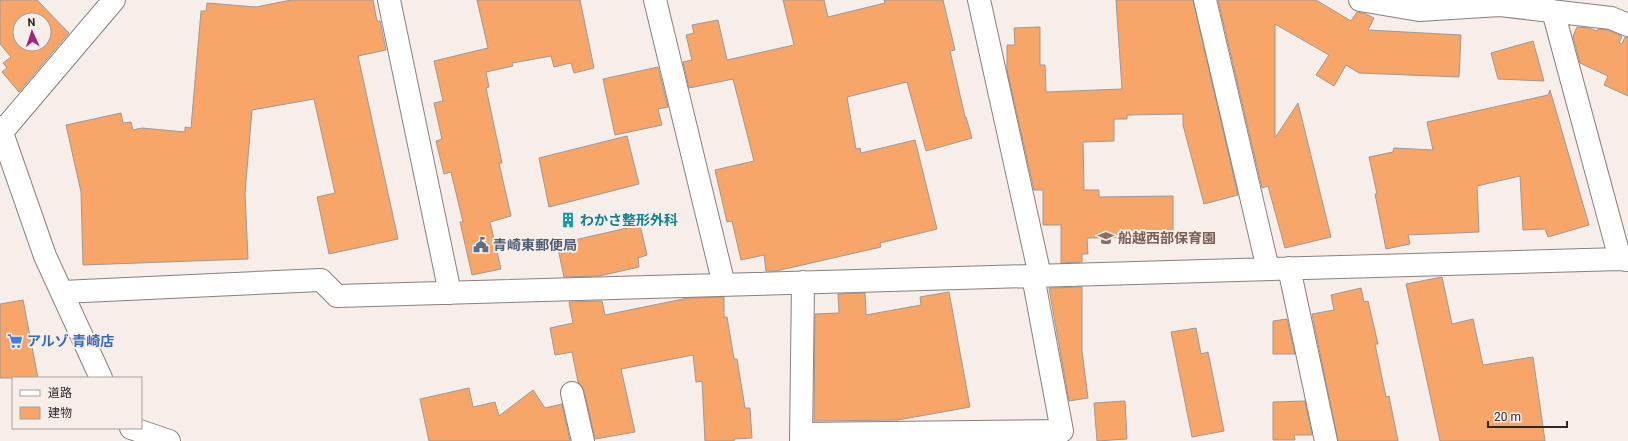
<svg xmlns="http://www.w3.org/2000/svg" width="1628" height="441" viewBox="0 0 1628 441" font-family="Roboto,'Noto Sans JP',sans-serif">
<rect width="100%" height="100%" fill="#f7eeea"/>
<path fill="#f8a569" stroke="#9f9893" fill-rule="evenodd" d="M 0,0 L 37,0 L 69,33 L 19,92 L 2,72 L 7,68 L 3,63 L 11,57 L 0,44 ZM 20,20 L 44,20 L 44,44 L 20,44 Z
M 291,0 L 373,0 L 377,21 L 380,21 L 386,50 L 358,56 L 398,239 L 329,254 L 317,197 L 335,193 L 314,99 L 252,110 L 245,193 L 248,259 L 83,265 L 81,192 L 66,125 L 121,113 L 123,123 L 131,122 L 133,130 L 142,128 L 185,132 L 185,127 L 191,128 L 201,11 L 206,11 L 207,3 L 256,7 Z
M 477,0 L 580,0 L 594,68 L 574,73 L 571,63 L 554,67 L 551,56 L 512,63 L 513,66 L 486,72 L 489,87 L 486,88 L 502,163 L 499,163 L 511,216 L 490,222 L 501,269 L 472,275 L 460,222 L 463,222 L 451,172 L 444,174 L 436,141 L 442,139 L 434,103 L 443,101 L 434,61 L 488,48 Z
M 783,0 L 824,0 L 828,17 L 885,3 L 884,0 L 943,0 L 955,50 L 950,51 L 965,117 L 966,117 L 972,138 L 926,151 L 907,82 L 847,97 L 856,149 L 860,148 L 861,153 L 915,140 L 937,229 L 880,243 L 881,247 L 776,271 L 766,271 L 764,255 L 741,260 L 732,221 L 727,222 L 715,170 L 754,161 L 733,79 L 689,88 L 683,62 L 692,60 L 686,35 L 694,33 L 692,25 L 718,20 L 727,60 L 794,45 Z
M 1116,0 L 1193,0 L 1238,195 L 1204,204 L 1183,125 L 1183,114 L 1127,115 L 1127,119 L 1114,119 L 1114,141 L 1083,142 L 1084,190 L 1099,190 L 1099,197 L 1173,196 L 1173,237 L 1087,238 L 1088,254 L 1082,254 L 1082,262 L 1061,263 L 1061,225 L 1043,225 L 1043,190 L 1034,190 L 1007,70 L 1007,45 L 1015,45 L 1014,28 L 1040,27 L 1040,65 L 1045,65 L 1046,92 L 1122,89 Z
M 1218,0 L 1316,0 L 1351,21 L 1357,12 L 1366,14 L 1374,18 L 1368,30 L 1461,35 L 1459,77 L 1359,73 L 1346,65 L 1334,86 L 1316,75 L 1329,55 L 1275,24 L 1275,138 L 1298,103 L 1331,237 L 1285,248 L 1268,186 L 1262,188 Z
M 1577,27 L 1589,28 L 1597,31 L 1598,29 L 1608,30 L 1622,36 L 1619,43 L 1622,44 L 1625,37 L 1628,37 L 1628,96 L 1604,85 L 1608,76 L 1580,63 L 1573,36 Z
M 1533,41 L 1544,81 L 1498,79 L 1491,53 Z
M 658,67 L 668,107 L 658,109 L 662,125 L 615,135 L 603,79 Z
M 1550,90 L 1589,225 L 1548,237 L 1545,229 L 1523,230 L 1520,176 L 1477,186 L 1479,232 L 1408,235 L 1410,244 L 1386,249 L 1375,194 L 1377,194 L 1369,157 L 1393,152 L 1394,148 L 1433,150 L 1427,122 L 1548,95 Z
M 627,136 L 639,184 L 549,207 L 539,158 Z
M 640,225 L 647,255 L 638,258 L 639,267 L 599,276 L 564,277 L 557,244 Z
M 1442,277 L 1452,324 L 1473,319 L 1483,365 L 1533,357 L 1545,441 L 1440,441 L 1406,284 Z
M 1082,287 L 1082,351 L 1088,398 L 1069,401 L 1049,288 Z
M 1361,288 L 1364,302 L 1368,301 L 1378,344 L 1375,344 L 1386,397 L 1389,396 L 1398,441 L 1338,441 L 1312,314 L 1334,310 L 1331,295 Z
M 949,292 L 970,407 L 898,420 L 814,421 L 815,314 L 839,313 L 838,294 L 865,293 L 866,315 L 921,305 L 920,297 Z
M 724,297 L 724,317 L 727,317 L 734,359 L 737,359 L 745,408 L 750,408 L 752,438 L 734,439 L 734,441 L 705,441 L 702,381 L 696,382 L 693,355 L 621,369 L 635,432 L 595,439 L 584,390 L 581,385 L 578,382 L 572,352 L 555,355 L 550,328 L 573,323 L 569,302 L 602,301 L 605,315 L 688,298 Z
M 23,300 L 38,378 L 0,378 L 0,304 Z
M 1287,319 L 1295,354 L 1273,354 L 1273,321 Z
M 1196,328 L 1201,354 L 1208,352 L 1224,431 L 1192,437 L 1171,332 Z
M 469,388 L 473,407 L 495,402 L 499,416 L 533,390 L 545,408 L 562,404 L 570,441 L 429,441 L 420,399 Z
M 1125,401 L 1127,439 L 1097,441 L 1094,403 Z
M 1305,401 L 1312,435 L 1294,435 L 1295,440 L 1273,440 L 1273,402 Z"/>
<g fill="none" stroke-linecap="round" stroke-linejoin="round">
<defs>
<path id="minor" d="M 389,0 L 450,293
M 655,0 L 724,285
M 979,0 L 1040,276
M 1205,0 L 1268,269
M 1360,0 L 1419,10 L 1500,5 L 1611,18 L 1628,25
M 1553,11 L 1620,259
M 0,127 L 45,256 L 101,378
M 2,132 L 114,0
M 1289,268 L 1326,441
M 62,292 L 321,280 L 337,296 L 1620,259 L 1628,260
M 572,393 L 583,441
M 131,428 L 169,441
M 801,434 L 1062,431 L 1033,276
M 801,441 L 803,282"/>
</defs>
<use href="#minor" stroke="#88807d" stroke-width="24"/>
<use href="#minor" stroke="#fff" stroke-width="22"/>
</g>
<defs>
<symbol id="building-bare" viewBox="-9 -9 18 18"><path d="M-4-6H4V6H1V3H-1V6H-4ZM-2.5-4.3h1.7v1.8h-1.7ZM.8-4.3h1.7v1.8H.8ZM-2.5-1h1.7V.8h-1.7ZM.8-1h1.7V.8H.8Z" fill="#0f9aa8" stroke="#f7eeea" stroke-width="2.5" paint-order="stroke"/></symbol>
<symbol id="school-bare" viewBox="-9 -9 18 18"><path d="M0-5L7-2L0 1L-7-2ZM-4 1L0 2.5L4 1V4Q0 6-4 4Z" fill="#8d6e63" stroke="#f7eeea" stroke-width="2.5" paint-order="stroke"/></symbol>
<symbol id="civic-bare" viewBox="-9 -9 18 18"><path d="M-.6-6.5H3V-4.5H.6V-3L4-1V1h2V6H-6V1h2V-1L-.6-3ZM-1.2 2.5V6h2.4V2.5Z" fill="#5c6f8a" stroke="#f7eeea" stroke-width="2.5" paint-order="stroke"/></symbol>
<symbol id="supermarket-bare" viewBox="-9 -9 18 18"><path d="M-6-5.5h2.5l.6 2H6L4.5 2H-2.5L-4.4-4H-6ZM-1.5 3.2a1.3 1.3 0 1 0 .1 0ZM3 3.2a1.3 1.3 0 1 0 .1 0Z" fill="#3f7fe0" stroke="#f7eeea" stroke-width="2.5" paint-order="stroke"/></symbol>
</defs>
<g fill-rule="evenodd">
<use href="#building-bare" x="557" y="209" width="22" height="22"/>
<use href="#school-bare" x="1095" y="227" width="22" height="22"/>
<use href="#civic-bare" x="470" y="234" width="22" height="22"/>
<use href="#supermarket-bare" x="4" y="330" width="22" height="22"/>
</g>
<g text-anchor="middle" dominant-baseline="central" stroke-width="4" stroke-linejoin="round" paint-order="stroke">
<g font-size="14" font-weight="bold" fill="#0d838f" stroke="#f7eeea" text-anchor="start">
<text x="580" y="220">わかさ整形外科</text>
</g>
<g font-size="14" font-weight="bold" fill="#785e54" stroke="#f7eeea" text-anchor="start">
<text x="1118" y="238">船越西部保育園</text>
</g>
<g font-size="14" font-weight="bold" fill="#4e5e75" stroke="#f7eeea" text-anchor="start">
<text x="493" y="245">青崎東郵便局</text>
</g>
<g font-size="14" font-weight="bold" fill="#366cbe" stroke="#f7eeea" text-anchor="start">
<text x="27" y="341">アルゾ 青崎店</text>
</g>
</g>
<rect x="12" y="377" width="130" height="52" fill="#f7eeea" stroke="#a59f9c"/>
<rect x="20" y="390" width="20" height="6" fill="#ffffff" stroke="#a59f9c"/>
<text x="48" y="397" font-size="12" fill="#2b2827">道路</text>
<rect x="20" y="407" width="20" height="12" fill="#f8a569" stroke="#a59f9c"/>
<text x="48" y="417" font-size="12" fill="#2b2827">建物</text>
<g transform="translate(32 32) rotate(357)"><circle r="19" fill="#f7eeea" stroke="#a59f9c"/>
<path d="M0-3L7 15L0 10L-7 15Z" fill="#a1277e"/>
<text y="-6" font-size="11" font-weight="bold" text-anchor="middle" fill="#2b2827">N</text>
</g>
<path d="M1488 421v6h79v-6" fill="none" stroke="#2b2827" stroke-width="2"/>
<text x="1494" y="421" font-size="12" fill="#2b2827" stroke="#f7eeea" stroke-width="3" paint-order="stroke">20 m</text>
</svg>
